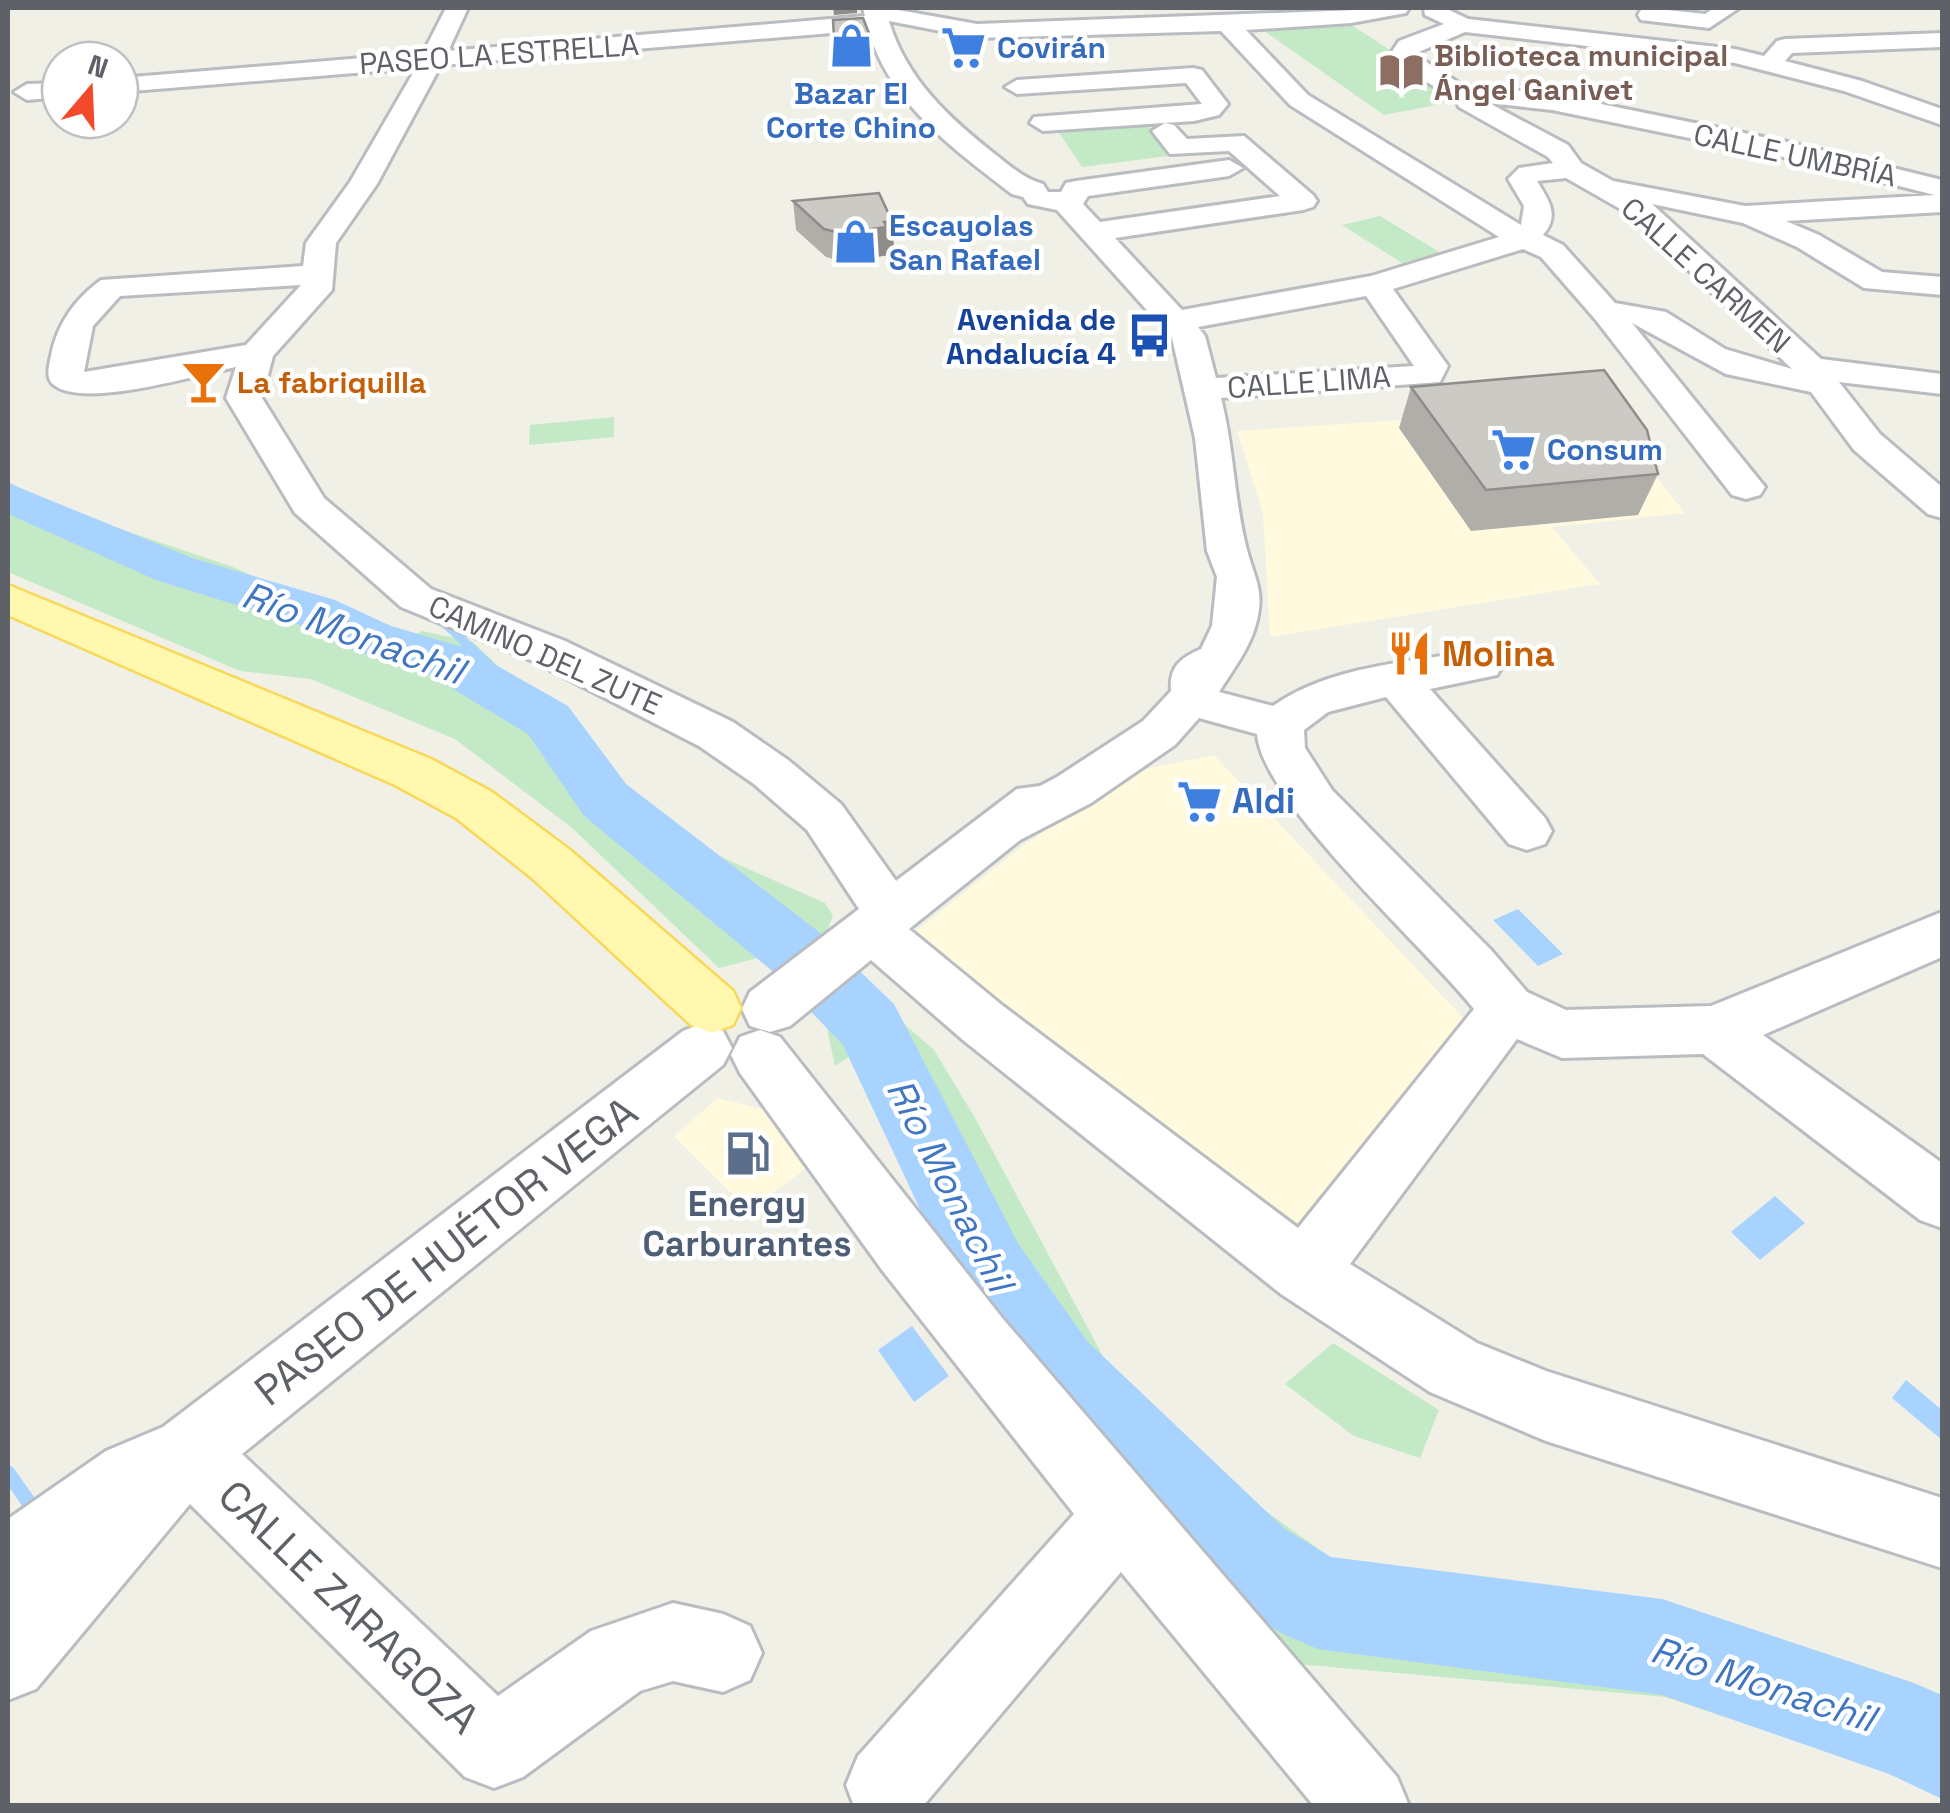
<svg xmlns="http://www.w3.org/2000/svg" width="1950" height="1813" viewBox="0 0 1950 1813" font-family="'Space Grotesk',sans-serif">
<rect width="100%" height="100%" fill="#f1f0e7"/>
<path fill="#fffade" d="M 1595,400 L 1685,513 L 1552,527 L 1600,584 L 1270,637 L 1263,513 L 1237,431 L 1416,419 Z
M 1214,755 L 1468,1023 L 1312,1226 L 1296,1227 L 912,934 L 1020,848 L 1127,773 Z
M 718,1098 L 766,1110 L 810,1166 L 748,1210 L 674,1136 Z"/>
<path fill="#c3e9c6" d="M 1344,21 C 1386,45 1422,74 1462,100 L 1384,115 L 1257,26 Z
M 1144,120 L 1176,155 L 1082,167 L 1058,131 Z
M 1380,216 L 1441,253 L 1402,263 L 1342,225 Z
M 614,417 L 614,437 L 529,445 L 530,425 Z
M 8,482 L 70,512 L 233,567 L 403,642 L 422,631 L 473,642 L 650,813 L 710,852 L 825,903 L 833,916 L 823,941 L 719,968 L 571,827 L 455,739 L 311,679 L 240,671 L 8,572 Z
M 861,986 L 934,1050 L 974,1116 L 1105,1360 L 1242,1494 L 1331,1558 L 1687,1628 L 1922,1706 L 1942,1717 L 1942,1797 L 1877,1768 L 1665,1697 L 1298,1664 L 1189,1543 L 1040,1362 L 1022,1306 L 929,1125 L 864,1047 L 835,1066 L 825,1019 Z
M 1333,1343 L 1439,1410 L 1420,1458 L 1354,1436 L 1285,1384 Z"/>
<path fill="#a9d3ff" d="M 1518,909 L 1563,954 L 1538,966 L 1493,920 Z
M 1775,1196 L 1805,1223 L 1760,1260 L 1731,1232 Z
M 912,1326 L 949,1376 L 914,1402 L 878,1350 Z
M 1906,1380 L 1942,1410 L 1942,1440 L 1892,1398 Z"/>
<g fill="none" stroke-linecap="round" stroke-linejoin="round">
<path stroke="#a9d3ff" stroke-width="9" d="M 438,617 L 548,720
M 447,661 L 468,646"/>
<path stroke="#a9d3ff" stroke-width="15" d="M 8,1473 L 37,1514"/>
<path fill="#a9d3ff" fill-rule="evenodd" d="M 8,483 L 192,558 L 335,600 L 391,626 L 466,648 L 568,706 L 626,784 L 819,932 L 894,1004 L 1019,1245 L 1088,1342 L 1285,1529 L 1331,1557 L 1662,1599 L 1914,1683 L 1942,1695 L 1942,1799 L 1889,1774 L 1662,1695 L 1318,1649 L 1285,1635 L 1219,1595 L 1028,1402 L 963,1301 L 843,1045 L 771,970 L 584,816 L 528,734 L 428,674 L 353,650 L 297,624 L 156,580 L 8,514 Z"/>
<defs>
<path id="minor" d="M 446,8 L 468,8 L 448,51 L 865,16 L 863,8 L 887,8 L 977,24 L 1409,8 L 1406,13 L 1351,23 L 1246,30 L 1308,95 L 1521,225 L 1524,206 L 1508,179 L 1519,168 L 1553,163 L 1548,157 L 1459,107 L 1456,100 L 1393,61 L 1389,56 L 1399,41 L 1444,24 L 1425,15 L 1424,8 L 1445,8 L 1468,19 L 1735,49 L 1764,56 L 1777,41 L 1785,39 L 1942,33 L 1942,47 L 1792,53 L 1785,61 L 1862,81 L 1942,109 L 1942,125 L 1844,91 L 1735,63 L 1465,32 L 1414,54 L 1462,85 L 1552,94 L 1783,141 L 1942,180 L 1942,212 L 1786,221 L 1819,235 L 1882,272 L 1942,277 L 1942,295 L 1864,288 L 1797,247 L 1743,223 L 1652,204 L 1821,359 L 1942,374 L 1942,394 L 1839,382 L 1880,434 L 1942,487 L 1942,518 L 1928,514 L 1854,450 L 1811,392 L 1726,374 L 1632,323 L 1765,487 L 1760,495 L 1746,499 L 1732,495 L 1595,319 L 1541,257 L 1523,249 L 1393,289 L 1448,366 L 1440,382 L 1221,398 C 1234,448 1234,501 1247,550 C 1255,580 1265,591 1256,624 C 1250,648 1232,671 1219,692 L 1273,706 C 1331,665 1412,662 1481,650 L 1497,655 L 1503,665 L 1497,675 L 1430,689 L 1545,818 L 1552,831 L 1545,844 L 1527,850 L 1509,844 L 1386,697 L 1328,712 L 1304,730 L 1305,748 L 1332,790 L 1491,950 L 1527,992 L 1566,1010 L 1711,1006 L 1942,912 L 1942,957 L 1763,1035 L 1942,1163 L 1942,1228 L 1920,1220 L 1703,1054 L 1562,1058 L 1517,1039 L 1350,1264 L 1477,1343 L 1546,1371 L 1942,1498 L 1942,1568 L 1546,1441 L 1430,1392 L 1281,1294 L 963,1040 L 871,960 L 790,1026 L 770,1032 L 750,1026 L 742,1009 L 750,992 L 859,909 L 807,830 L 754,784 L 699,746 L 533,661 L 401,607 L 295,513 L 226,398 L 236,367 C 197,375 84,409 54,385 C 45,379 49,365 51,356 C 57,324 75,299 101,280 L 303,266 L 306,243 L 350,182 L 416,68 L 120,92 L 120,78 L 423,53 ZM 889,21 L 977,38 L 1221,31 L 1290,105 L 1499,237 L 1371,276 L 1182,310 L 1115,238 L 1303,210 L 1313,207 L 1317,201 L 1313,195 L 1244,136 L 1187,139 L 1174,125 L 1165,123 L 1152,131 L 1170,154 L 1229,151 L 1280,196 L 1100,222 L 1083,204 L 1088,196 L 1229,176 L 1243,168 L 1229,160 L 1076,181 L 1066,183 L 1061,192 L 1048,192 L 1043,184 C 1025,179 1011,167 996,155 C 950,119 906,79 889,21 ZM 869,30 C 888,102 956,151 1012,194 L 1023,197 L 1028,204 L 1057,210 L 1172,338 L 1195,438 L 1207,551 L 1217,577 L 1212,626 L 1201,649 C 1181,658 1169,666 1171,691 L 1143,721 L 1057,777 L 1040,786 L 1017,789 L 896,881 L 841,804 L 788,760 L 733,722 L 565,641 L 431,589 L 324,498 L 262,398 L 273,356 L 332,290 L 336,243 L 377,184 L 441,65 ZM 1489,103 L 1552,110 L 1783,157 L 1935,195 L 1745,206 L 1613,181 L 1581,163 L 1568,145 ZM 1566,178 L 1631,215 L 1792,369 L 1725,349 L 1666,312 L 1615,303 L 1563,245 L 1543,235 C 1560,215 1549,201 1537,181 ZM 301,285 L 246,345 L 84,372 L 93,326 L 120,296 ZM 1366,296 L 1414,366 L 1216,378 L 1205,336 L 1198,327 ZM 1199,718 L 1257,734 C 1262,802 1426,948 1474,1009 L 1298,1228 L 1003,1006 L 909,929 L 1020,840 L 1091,803 L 1175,745 Z
M 1649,8 L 1705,14 L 1714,8 L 1739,8 L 1709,28 L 1641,20 L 1638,15 L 1641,10 Z
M 1193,68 L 1202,70 L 1228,104 L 1219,115 L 1194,121 L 1043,131 L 1030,123 L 1034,117 L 1202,104 L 1186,83 L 1017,94 L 1005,87 L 1017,80 Z
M 60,83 L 60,97 L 27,100 L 14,92 L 27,84 Z
M 703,1023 L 723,1031 L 732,1048 L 723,1065 L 242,1454 L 498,1696 L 591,1631 L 673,1603 L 723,1614 L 750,1626 L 762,1653 L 750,1680 L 723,1692 L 673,1681 L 640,1691 L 523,1777 L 494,1788 L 465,1777 L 190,1504 L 36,1689 L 8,1700 L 8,1519 L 106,1451 L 163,1427 L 683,1031 Z
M 760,1030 L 780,1037 L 1003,1319 L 1397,1777 L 1409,1806 L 1314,1806 L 1121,1572 L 923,1806 L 854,1806 L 846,1785 L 858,1756 L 1074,1514 L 882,1270 L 740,1073 L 731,1055 L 740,1037 Z"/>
<path id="major" d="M 8,585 L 431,759 L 492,792 L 570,850 L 733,991 L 741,1008 L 733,1025 L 712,1033 L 691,1025 L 532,878 L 456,818 L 395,785 L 8,615 Z"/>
</defs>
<use href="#minor" stroke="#b9bcc1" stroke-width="6"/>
<use href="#major" stroke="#f9d858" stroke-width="5"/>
<use href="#minor" fill="#fff" fill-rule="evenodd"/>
<use href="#major" fill="#fff8ae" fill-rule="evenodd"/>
</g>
<path fill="#afaea9" d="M 833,20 L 870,36 L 871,53 L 835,55 Z
M 793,201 L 892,221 L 894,250 L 889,250 L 889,255 L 843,262 L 826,257 L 796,230 Z
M 1411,387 L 1658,474 L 1638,515 L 1471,531 L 1399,428 Z"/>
<path fill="#8f8d89" d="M 833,8 L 857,8 L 857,13 L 834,15 Z
M 892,221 L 894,250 L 889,250 L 889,255 L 843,262 L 840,233 Z"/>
<path fill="#cccac4" stroke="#8f8d89" stroke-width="2.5" d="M 863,18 L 870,36 L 834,38 L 833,20 Z
M 879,193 L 892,221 L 884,222 L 887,227 L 840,233 L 824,229 L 793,201 Z
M 1604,370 L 1647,430 L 1658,474 L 1486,490 L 1411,387 Z"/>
<defs>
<symbol id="shop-bare" viewBox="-9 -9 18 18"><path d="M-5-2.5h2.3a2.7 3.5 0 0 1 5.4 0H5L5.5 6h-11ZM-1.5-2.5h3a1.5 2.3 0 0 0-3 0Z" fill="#3f7fe0" stroke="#fff" stroke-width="2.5" paint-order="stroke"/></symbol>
<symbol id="supermarket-bare" viewBox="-9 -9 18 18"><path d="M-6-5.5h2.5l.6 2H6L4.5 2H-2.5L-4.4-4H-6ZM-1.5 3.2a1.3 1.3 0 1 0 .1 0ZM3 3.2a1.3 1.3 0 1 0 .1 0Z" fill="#3f7fe0" stroke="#fff" stroke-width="2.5" paint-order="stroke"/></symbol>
<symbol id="library-bare" viewBox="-9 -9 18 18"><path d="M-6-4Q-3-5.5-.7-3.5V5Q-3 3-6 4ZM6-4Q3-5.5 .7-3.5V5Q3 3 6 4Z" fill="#8d6e63" stroke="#fff" stroke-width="2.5" paint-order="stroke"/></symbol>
<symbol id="bus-bare" viewBox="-9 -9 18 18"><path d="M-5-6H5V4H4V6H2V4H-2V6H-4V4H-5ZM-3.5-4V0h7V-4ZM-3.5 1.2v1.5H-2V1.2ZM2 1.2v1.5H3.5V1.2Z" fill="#1a4fb4" stroke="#fff" stroke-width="2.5" paint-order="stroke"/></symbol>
<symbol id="bar-bare" viewBox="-9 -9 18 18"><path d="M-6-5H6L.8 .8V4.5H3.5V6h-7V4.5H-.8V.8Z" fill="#e8710a" stroke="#fff" stroke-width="2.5" paint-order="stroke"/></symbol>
<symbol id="restaurant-bare" viewBox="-9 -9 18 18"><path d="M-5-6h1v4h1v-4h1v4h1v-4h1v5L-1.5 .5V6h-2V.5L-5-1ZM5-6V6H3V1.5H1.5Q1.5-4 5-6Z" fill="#e8710a" stroke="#fff" stroke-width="2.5" paint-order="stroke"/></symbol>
<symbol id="fuel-bare" viewBox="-9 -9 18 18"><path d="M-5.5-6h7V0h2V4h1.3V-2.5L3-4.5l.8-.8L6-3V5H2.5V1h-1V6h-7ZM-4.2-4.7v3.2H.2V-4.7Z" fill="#5c6f8a" stroke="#fff" stroke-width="2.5" paint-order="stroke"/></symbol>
</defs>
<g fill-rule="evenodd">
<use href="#shop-bare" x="820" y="14" width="63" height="63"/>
<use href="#supermarket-bare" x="932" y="16" width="63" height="63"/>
<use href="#library-bare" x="1370" y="40" width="63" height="63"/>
<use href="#shop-bare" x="824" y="210" width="63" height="63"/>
<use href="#bus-bare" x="1118" y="304" width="63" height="63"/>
<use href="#bar-bare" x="172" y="350" width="63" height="63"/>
<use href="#supermarket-bare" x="1482" y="418" width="63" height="63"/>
<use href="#restaurant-bare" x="1378" y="622" width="63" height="63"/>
<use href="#supermarket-bare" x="1168" y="770" width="63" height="63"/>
<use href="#fuel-bare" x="716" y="1122" width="63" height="63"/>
</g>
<g text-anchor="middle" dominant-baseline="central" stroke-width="9" stroke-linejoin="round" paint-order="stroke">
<g font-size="30" font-weight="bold" fill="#366cbe" stroke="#fff" text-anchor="start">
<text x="997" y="47">Covirán</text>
<text x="851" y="93" text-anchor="middle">Bazar El<tspan x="851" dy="34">Corte Chino</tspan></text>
<text x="889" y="225">Escayolas<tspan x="889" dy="34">San Rafael</tspan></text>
<text x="1547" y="449">Consum</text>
</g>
<g font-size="30" fill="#5e6268" stroke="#fff">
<text transform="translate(499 54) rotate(-4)">PASEO LA ESTRELLA</text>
<text transform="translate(1795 155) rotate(12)">CALLE UMBRÍA</text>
<text transform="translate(1706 275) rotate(42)">CALLE CARMEN</text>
<text transform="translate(1309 382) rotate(-4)">CALLE LIMA</text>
<text transform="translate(545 655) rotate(24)">CAMINO DEL ZUTE</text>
</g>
<g font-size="30" font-weight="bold" fill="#785e54" stroke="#fff" text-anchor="start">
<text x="1434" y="55">Biblioteca municipal<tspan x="1434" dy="34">Ángel Ganivet</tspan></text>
</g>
<g font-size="30" font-weight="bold" fill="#164399" stroke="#fff" text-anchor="end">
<text x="1116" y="319">Avenida de<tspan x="1116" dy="34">Andalucía 4</tspan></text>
</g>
<g font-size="30" font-weight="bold" fill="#c56008" stroke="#fff" text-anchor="start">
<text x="237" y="382">La fabriquilla</text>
</g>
<g font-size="35" font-weight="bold" fill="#c56008" stroke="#fff" text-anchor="start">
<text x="1442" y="654">Molina</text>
</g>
<g font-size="35" font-weight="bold" fill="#366cbe" stroke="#fff" text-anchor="start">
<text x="1232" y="801">Aldi</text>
</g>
<g font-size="35" font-weight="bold" fill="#4e5e75" stroke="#fff">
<text x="747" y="1204">Energy<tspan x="747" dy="40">Carburantes</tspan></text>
</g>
<g font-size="38" font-style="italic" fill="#4076c2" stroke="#fff">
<text transform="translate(353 633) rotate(20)">Río Monachil</text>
<text transform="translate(950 1185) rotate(63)">Río Monachil</text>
<text transform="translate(1763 1684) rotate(18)">Río Monachil</text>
</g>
<g font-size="42" fill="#5e6268" stroke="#fff">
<text transform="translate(446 1251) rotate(-38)">PASEO DE HUÉTOR VEGA</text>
<text transform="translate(349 1607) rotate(44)">CALLE ZARAGOZA</text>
</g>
</g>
<rect width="1950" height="1813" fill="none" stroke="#5e6268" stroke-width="20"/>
<g transform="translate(90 90) rotate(19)"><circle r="48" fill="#ffffff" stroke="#bfc0c3" stroke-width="2.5"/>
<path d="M0-8L18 38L0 25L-18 38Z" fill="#f34a2b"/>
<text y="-15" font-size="28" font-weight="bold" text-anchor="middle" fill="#5e6268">N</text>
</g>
</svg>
